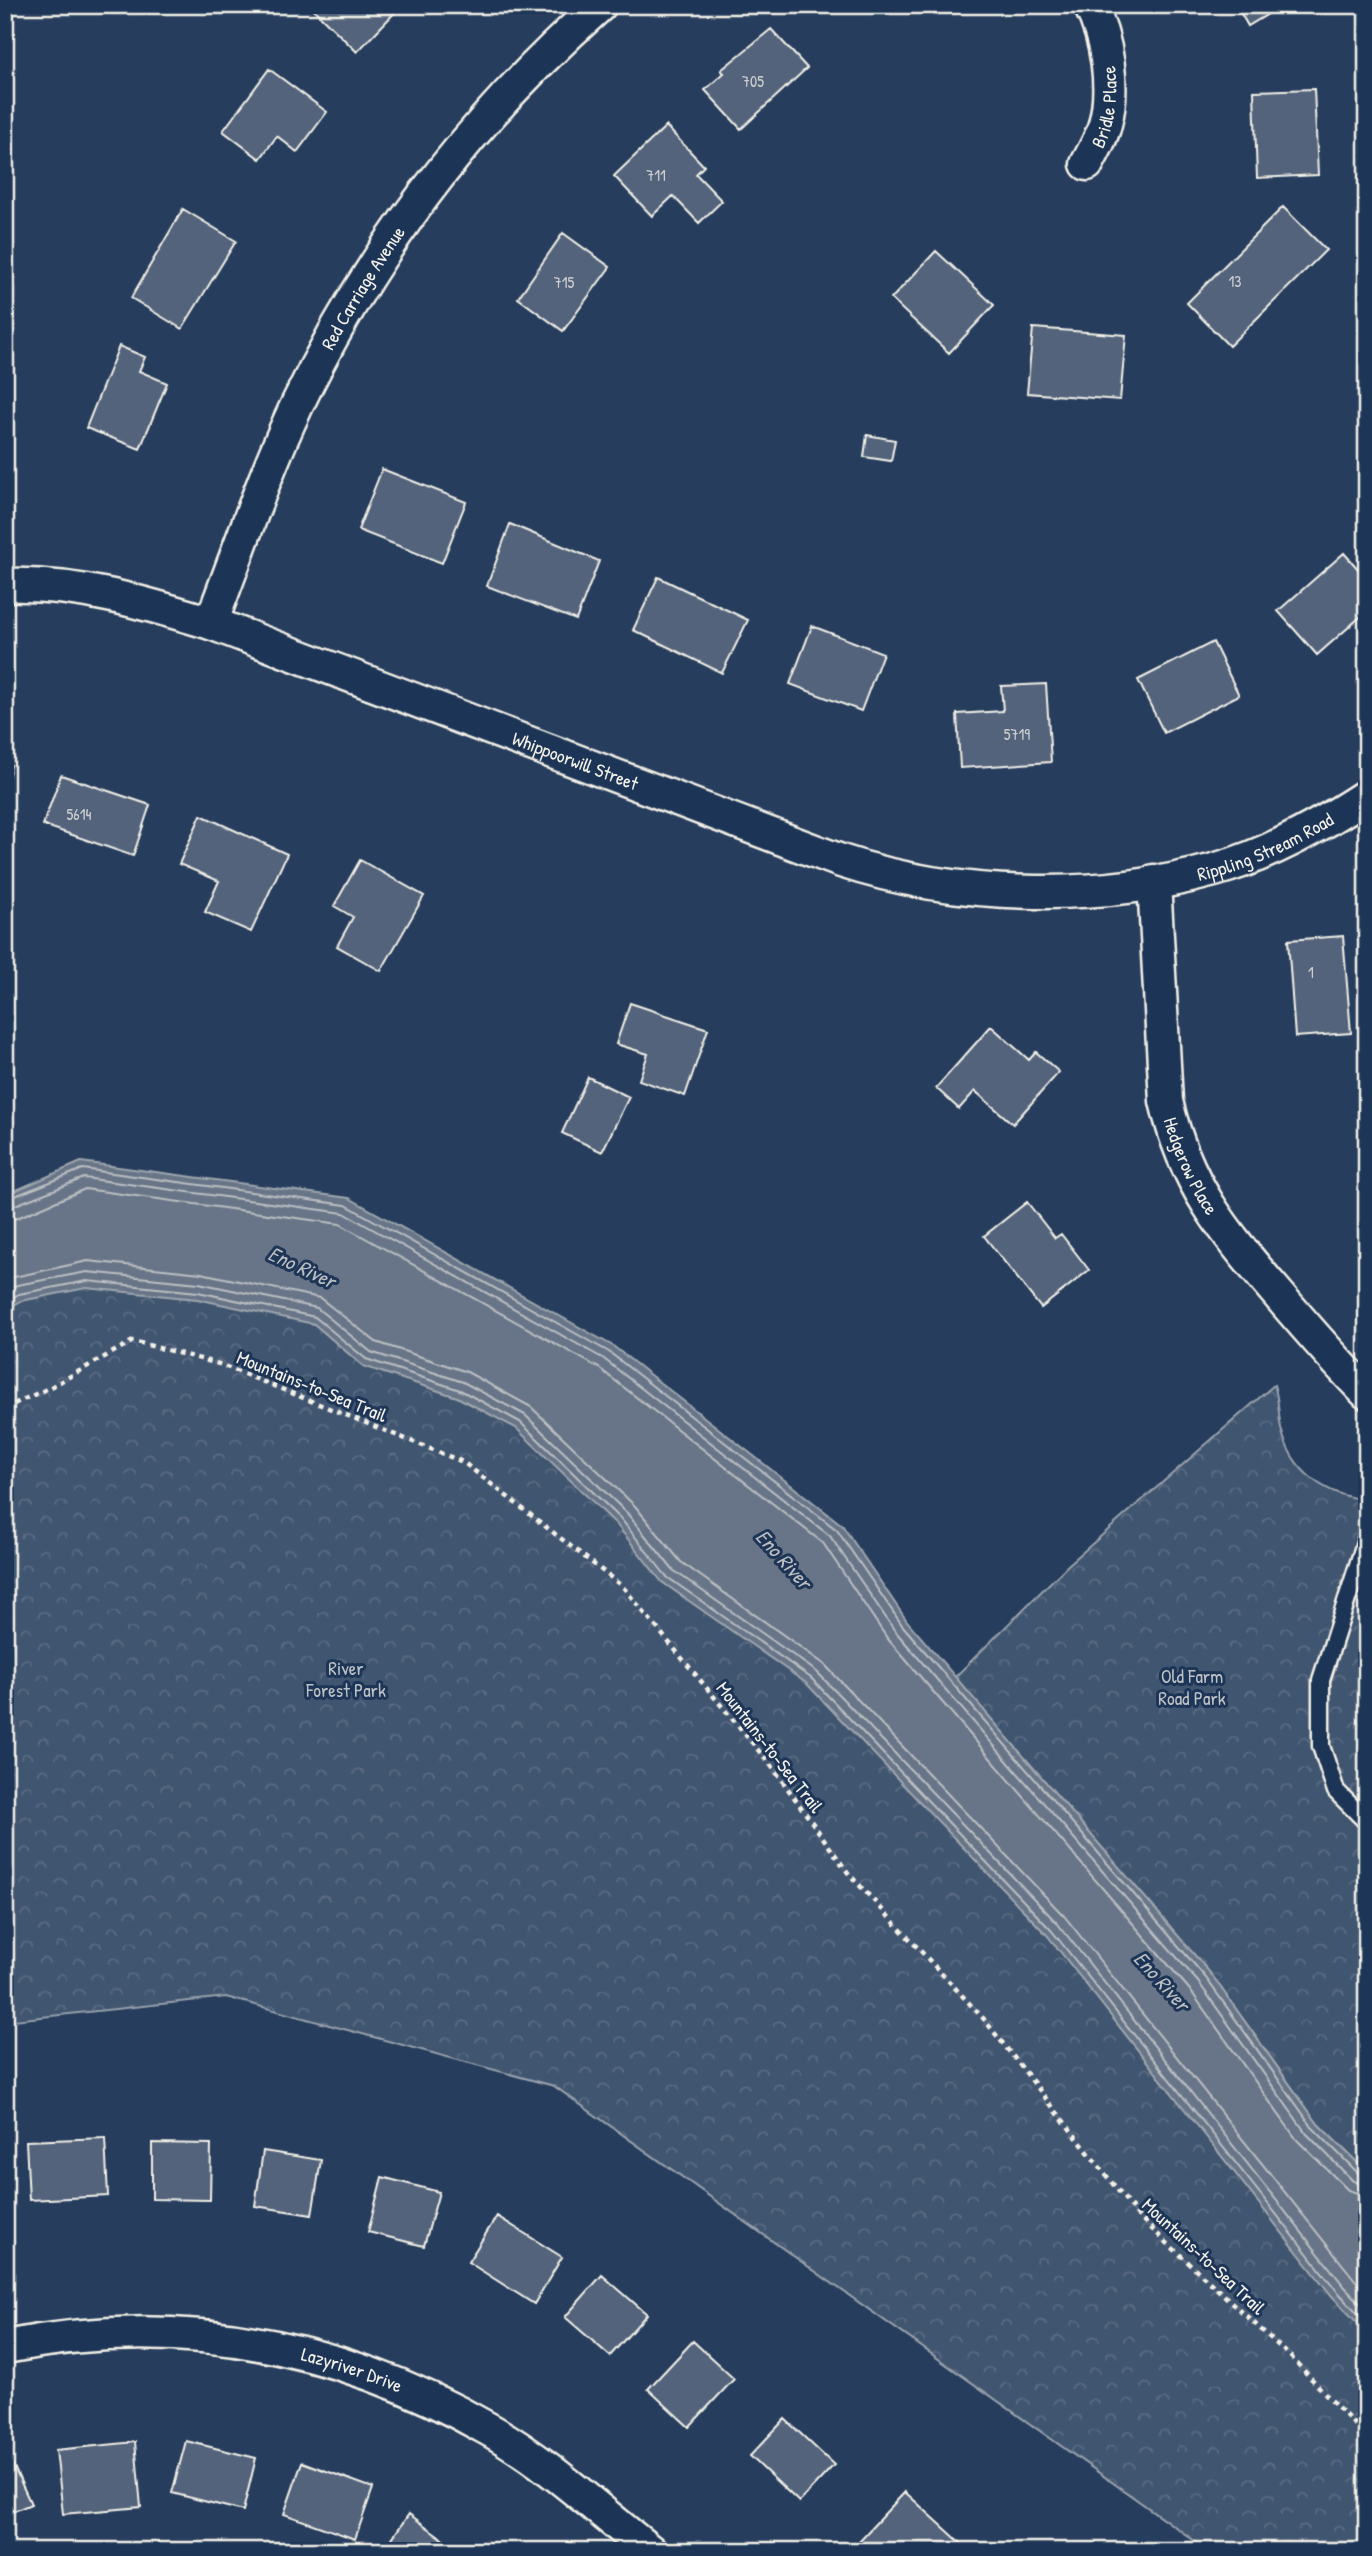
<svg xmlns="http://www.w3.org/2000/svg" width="1372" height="2556" viewBox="0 0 1372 2556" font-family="'Patrick Hand',sans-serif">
<defs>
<pattern id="forest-crowns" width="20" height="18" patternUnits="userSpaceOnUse" patternTransform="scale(1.75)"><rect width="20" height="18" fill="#40546f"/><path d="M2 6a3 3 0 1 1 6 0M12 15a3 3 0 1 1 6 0" fill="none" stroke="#5c6d84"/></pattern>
</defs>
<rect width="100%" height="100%" fill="#263d5d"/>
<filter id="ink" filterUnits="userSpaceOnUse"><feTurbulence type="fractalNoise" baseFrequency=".0143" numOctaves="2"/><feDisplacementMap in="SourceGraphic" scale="14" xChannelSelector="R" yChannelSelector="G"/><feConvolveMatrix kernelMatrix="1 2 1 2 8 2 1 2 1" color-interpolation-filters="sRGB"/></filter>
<g filter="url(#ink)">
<path fill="url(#forest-crowns)" stroke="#9aa2ac" stroke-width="2" d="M 56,1210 L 650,1430 L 1367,2226 L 1367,2551 L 1209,2551 L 554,2086 L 226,1997 L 5,2021 L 5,1272 Z
M 1274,1385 C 1279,1399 1278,1413 1281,1428 C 1291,1471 1324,1495 1367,1500 L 1367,2172 L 1318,2124 L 1211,1974 L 955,1677 L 1068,1565 Z"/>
<path fill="#677588" stroke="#9fa7ae" stroke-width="2" d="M 81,1162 L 349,1198 L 613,1346 L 842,1525 L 907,1621 L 1211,1974 L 1318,2124 L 1367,2172 L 1367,2333 L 1332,2296 L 1047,1935 L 806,1683 L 662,1582 L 616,1524 L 516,1428 L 457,1397 L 363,1366 L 314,1324 L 197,1299 L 86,1288 L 21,1301 L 5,1310 L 5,1195 Z"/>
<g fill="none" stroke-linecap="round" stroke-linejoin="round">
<path stroke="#bcbfc2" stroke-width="2" d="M 5,1200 L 83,1169 L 346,1205 L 609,1352 L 837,1530 L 902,1625 L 1206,1978 L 1313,2128 L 1359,2174 L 1367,2176
M 5,1209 L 84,1178 L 344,1213 L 604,1359 L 830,1536 L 895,1631 L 1199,1983 L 1306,2133 L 1353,2181 L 1367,2185
M 5,1220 L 17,1218 L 85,1189 L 340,1224 L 599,1368 L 823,1543 L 887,1638 L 1190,1990 L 1297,2140 L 1348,2190 L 1367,2196
M 5,1279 L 88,1261 L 201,1273 L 320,1298 L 376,1342 L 467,1372 L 531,1407 L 635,1506 L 681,1562 L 824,1664 L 1065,1917 L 1367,2295
M 5,1292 L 17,1285 L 87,1272 L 199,1283 L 317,1308 L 371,1352 L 463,1382 L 525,1415 L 627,1513 L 673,1570 L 817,1672 L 1058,1924 L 1344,2286 L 1367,2310
M 5,1302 L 19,1294 L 87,1281 L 198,1292 L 315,1317 L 366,1359 L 460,1390 L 520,1422 L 621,1519 L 667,1577 L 811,1678 L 1052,1931 L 1337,2291 L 1367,2323"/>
</g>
<path fill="#52647b" stroke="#f4f1e8" stroke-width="2" d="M 309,5 L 402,5 L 357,52 Z
M 1236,5 L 1283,5 L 1248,26 Z
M 771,29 L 807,68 L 741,129 L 705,90 L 724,73 L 721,70 Z
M 269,69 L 327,112 L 297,152 L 277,136 L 260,159 L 223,131 Z
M 1314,89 L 1318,175 L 1257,178 L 1254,91 Z
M 666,126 L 704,166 L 696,174 L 722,201 L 699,223 L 673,196 L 652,216 L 614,176 Z
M 1283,207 L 1326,250 L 1229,346 L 1187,303 Z
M 183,209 L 236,241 L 182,329 L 131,298 Z
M 563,233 L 610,267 L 563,331 L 518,298 Z
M 936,251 L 994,305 L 949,353 L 891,299 Z
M 1033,328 L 1126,335 L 1120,400 L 1027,393 Z
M 119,346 L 145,357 L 139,371 L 167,383 L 140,449 L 86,428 Z
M 867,435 L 895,440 L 891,461 L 864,457 Z
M 382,469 L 466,502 L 442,563 L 358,530 Z
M 510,524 L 599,561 L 576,620 L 487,586 Z
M 1344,553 L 1367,579 L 1367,611 L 1317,655 L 1278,611 Z
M 658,577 L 748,620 L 722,673 L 633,630 Z
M 812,626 L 883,653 L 861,711 L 790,684 Z
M 1213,642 L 1239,695 L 1164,733 L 1138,680 Z
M 1046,684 L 1051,762 L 960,768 L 957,714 L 1003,711 L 1001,686 Z
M 5,763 L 11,765 L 5,791 Z
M 61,775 L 150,805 L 133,856 L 43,825 Z
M 201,815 L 287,854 L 251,932 L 205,912 L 219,881 L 179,864 Z
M 360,860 L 424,896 L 381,971 L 337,946 L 353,917 L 334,906 Z
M 1343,936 L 1351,1033 L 1295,1037 L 1288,940 Z
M 630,1003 L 708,1029 L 685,1096 L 639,1080 L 648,1054 L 616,1044 Z
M 991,1026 L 1029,1060 L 1036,1052 L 1059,1072 L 1013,1124 L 975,1091 L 959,1109 L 936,1088 Z
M 588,1077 L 629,1097 L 602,1152 L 562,1133 Z
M 1027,1202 L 1055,1238 L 1061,1234 L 1089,1270 L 1041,1308 L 984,1236 Z
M 105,2138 L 108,2196 L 29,2200 L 26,2141 Z
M 152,2143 L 211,2144 L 210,2200 L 152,2199 Z
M 263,2151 L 321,2160 L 312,2215 L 255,2206 Z
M 382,2177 L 439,2192 L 424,2246 L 368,2232 Z
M 497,2216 L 562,2257 L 534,2304 L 468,2262 Z
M 602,2275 L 647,2314 L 610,2356 L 565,2317 Z
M 693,2341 L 734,2379 L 689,2427 L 648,2389 Z
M 785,2419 L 834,2465 L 799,2502 L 750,2456 Z
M 186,2441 L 256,2458 L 243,2511 L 172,2493 Z
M 135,2442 L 141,2507 L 63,2514 L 56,2450 Z
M 7,2452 L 31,2504 L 5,2515 L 5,2453 Z
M 302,2462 L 373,2488 L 355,2539 L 284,2514 Z
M 905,2492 L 962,2544 L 955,2551 L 870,2551 L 859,2541 Z
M 409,2514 L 457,2549 L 456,2551 L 383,2551 Z"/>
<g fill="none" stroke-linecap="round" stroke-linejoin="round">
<defs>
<path id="service" d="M 1367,1537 L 1321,1680 L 1321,1746 L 1336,1791 L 1367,1822"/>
<g id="minor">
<path id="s1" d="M 1087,164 C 1093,152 1102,138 1105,124 C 1115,87 1107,38 1090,5"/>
<path id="s2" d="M 5,585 C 75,582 145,603 211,623 L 841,861 C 956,899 1098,902 1214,870 C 1269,855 1320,826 1367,795"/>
<path id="s3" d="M 211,623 C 239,551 264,474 297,405 C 370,252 473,117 600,5"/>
<path id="s4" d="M 1154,881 L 1166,1101 C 1185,1184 1223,1230 1277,1293 C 1306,1327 1335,1361 1367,1393"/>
<path id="s5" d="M 5,2347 C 176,2313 338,2343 490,2430 C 547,2462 598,2510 650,2551"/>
</g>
</defs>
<use href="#service" stroke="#f4f1e8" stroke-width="21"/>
<use href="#minor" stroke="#f4f1e8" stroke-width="37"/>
<path stroke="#f4f1e8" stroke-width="4.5" stroke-dasharray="5 5" stroke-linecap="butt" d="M 5,1408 L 49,1388 L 133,1341 L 219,1364 L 463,1462 L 623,1587 L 773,1768 L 849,1874 L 983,2018 L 1138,2216 L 1292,2358 L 1367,2438"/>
<use href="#service" stroke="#1d3557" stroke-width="16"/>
<use href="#minor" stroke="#1d3557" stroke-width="32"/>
</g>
</g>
<g text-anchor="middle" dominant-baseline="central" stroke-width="6" stroke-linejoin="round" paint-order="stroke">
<g font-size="16" fill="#cccecd">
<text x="753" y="81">705</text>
<text x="656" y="175">711</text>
<text x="1235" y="281">13</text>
<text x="564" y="282">715</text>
<text x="1017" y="734">5719</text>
<text x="79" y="814">5614</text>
<text x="1311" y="972">1</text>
</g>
<g font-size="19" fill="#f4f1e8" stroke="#1d3557">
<text stroke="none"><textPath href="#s1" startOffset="61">Bridle Place</textPath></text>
<text stroke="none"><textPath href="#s3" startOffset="369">Red Carriage Avenue</textPath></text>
<text stroke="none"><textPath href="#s2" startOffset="600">Whippoorwill Street</textPath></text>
<text stroke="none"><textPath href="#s2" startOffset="1318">Rippling Stream Road</textPath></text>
<text stroke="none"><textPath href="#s4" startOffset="290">Hedgerow Place</textPath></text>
<text transform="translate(312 1386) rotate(22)">Mountains-to-Sea Trail</text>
<text transform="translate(770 1747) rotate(52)">Mountains-to-Sea Trail</text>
<text transform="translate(1204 2256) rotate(43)">Mountains-to-Sea Trail</text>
<text stroke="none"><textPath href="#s5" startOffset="352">Lazyriver Drive</textPath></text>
</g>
<g font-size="19" fill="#bec2c4" stroke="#1d3557">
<text x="346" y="1668">River<tspan x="346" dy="22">Forest Park</tspan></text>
<text x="1192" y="1676">Old Farm<tspan x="1192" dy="22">Road Park</tspan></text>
</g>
<g font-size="21" font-style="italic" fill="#bcbfc2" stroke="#1d3557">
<text transform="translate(302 1267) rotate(25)">Eno River</text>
<text transform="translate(784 1559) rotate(48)">Eno River</text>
<text transform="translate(1162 1981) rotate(48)">Eno River</text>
</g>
</g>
<rect width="1372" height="2556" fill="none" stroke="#1d3557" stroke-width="28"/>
<rect x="14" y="14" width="1344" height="2528" fill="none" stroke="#f4f1e8" stroke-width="2.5" filter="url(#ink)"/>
</svg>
